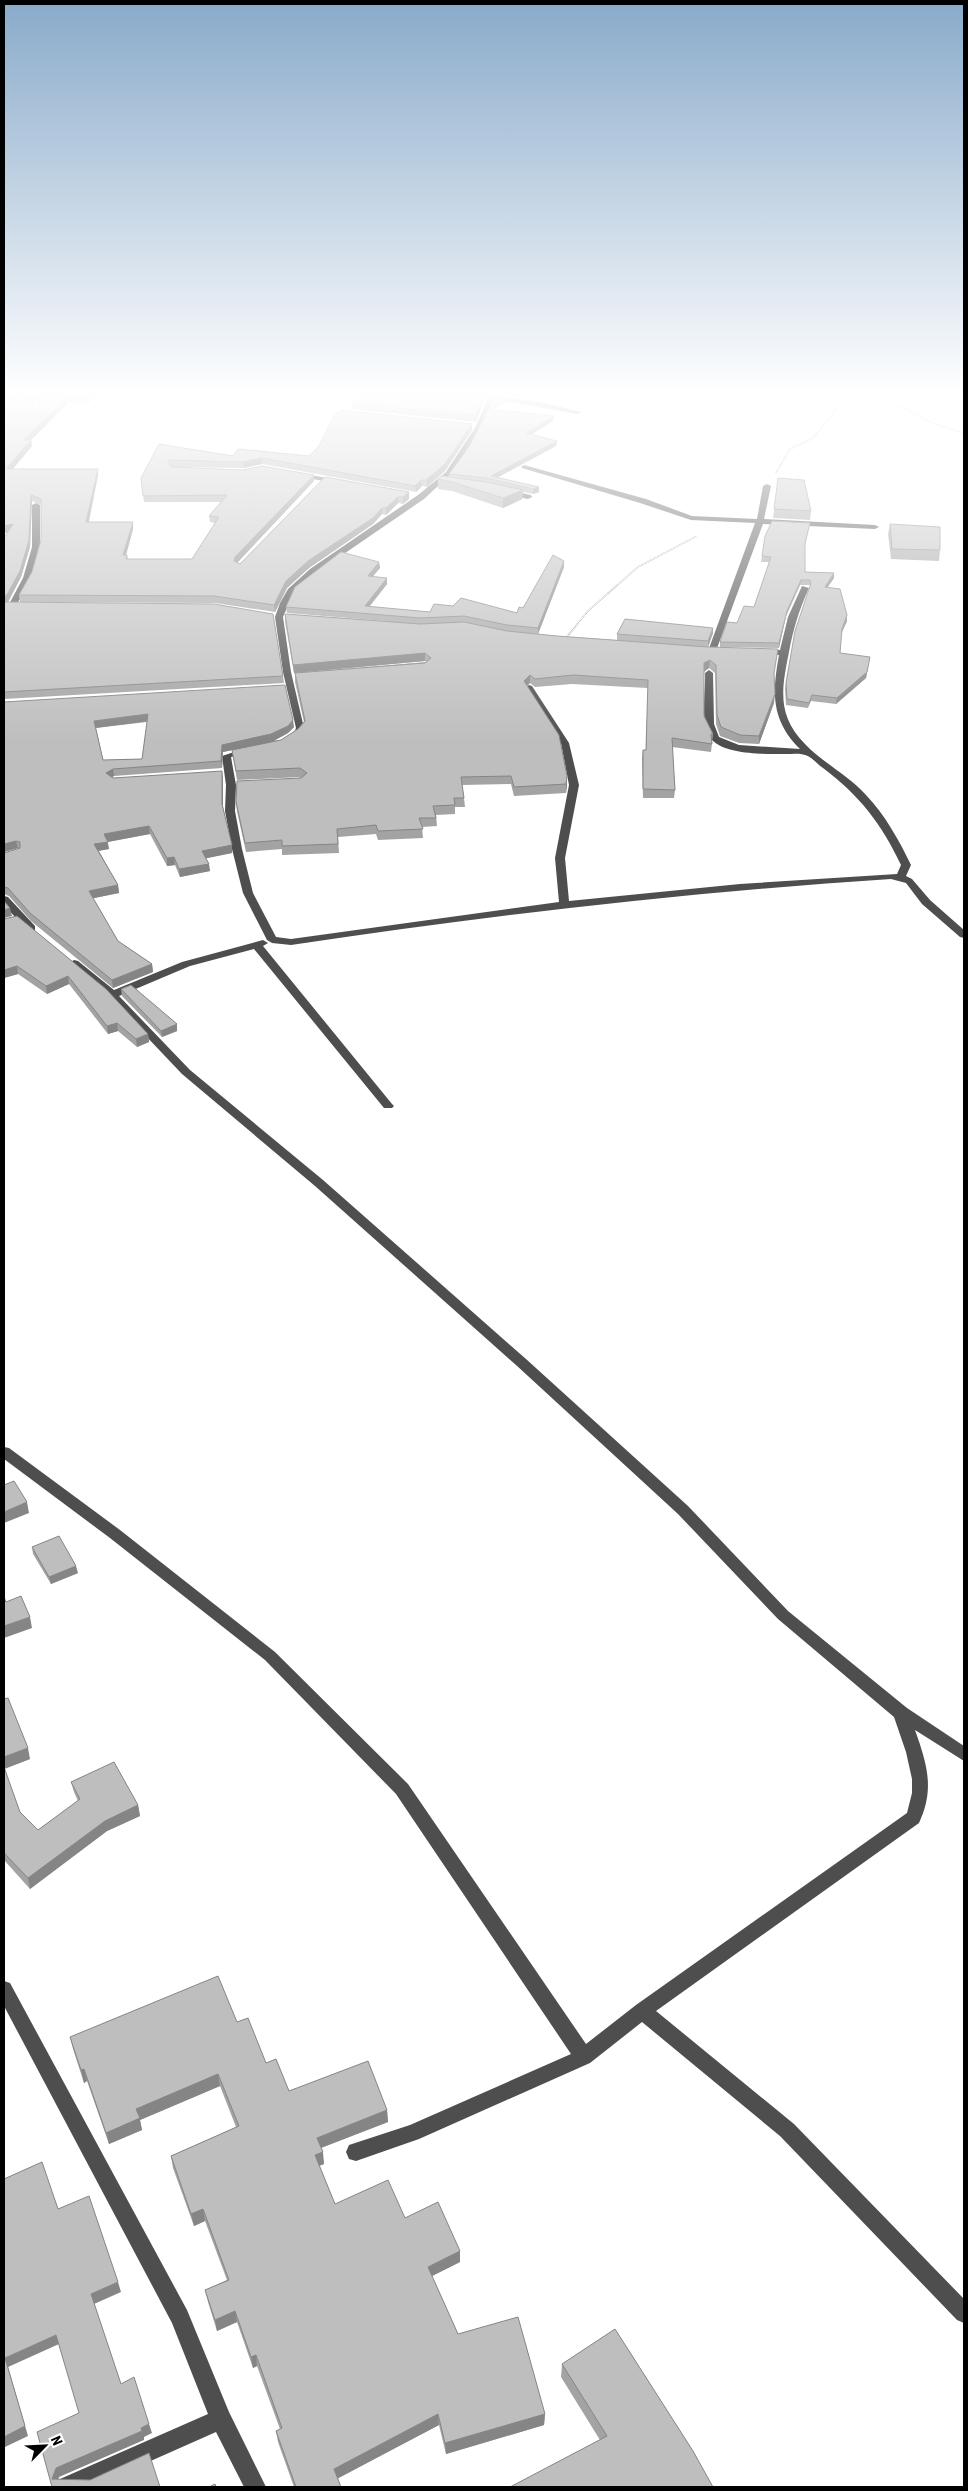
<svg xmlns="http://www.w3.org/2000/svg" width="968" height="2491" viewBox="0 0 968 2491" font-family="'Roboto Condensed',sans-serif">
<rect width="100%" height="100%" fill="#fff"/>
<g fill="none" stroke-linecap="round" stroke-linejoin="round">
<path stroke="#707070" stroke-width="2" stroke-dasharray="0.5 1" stroke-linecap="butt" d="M 876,394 L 932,423 L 964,433
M 776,473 L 790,449 L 813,438 L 849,394
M 566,638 L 588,611 L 638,567 L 697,536"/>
<path stroke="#707070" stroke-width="2.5" stroke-dasharray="0.5 2" stroke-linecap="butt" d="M 566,638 L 567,637"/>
<path fill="#4e4e4e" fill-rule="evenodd" d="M 488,394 L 545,403 L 581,412 L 578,414 L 494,399 L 482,426 L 451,474 L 424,499 L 316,573 L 294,592 L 283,617 L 291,672 L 304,728 L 300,738 L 293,742 L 287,742 L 286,740 L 293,735 L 296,728 L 283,672 L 275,617 L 280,603 L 288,589 L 310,569 L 418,495 L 446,472 L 476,426 L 488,399 Z
M 524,465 L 646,499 L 692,516 L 757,519 L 763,486 L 767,484 L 771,486 L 764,519 L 875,525 L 879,527 L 875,529 L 763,524 L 716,651 L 712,653 L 708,651 L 755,523 L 691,520 L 640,503 L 522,468 L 521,467 Z
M 298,473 L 340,480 L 344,482 L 340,484 L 296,476 L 296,474 Z
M 507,490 L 531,495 L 532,497 L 528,499 L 504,494 L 504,490 Z
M 36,503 L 40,505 L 40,547 L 31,578 L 16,606 L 12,608 L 8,606 L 23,578 L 32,547 L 32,505 Z
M 802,586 L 809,588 C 799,610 793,630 789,652 C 782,687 776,715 805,744 C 823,763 848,775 866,795 C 885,815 899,840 911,865 L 906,876 L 912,879 L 930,900 L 964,930 L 964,938 L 960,937 L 922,904 L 906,883 L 891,879 C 690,892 490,915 291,945 L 272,943 L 267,940 L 243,893 L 232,849 L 225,811 L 226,785 L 222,756 L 249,747 L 253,750 L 252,752 L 231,757 L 236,785 L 235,811 L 242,849 L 253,893 L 276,937 L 291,939 L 559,902 L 555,858 L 569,785 L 561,743 L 525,688 L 529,685 L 532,686 L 569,743 L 579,785 L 565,858 L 569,901 L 740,884 L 897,874 L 901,865 C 881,823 860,796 823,768 C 818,765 811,756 805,755 C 800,753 792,754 786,754 C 767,754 726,755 712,740 C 699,727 706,691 705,673 L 709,670 L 713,673 L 714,724 L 719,737 L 739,745 L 800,749 C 771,720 772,693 779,655 L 760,654 L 756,652 L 760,650 L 780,650 L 788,617 Z
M 4,896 L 8,897 L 35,926 L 35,930 L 27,930 L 4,905 Z
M 263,940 L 268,943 L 263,946 L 392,1104 L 394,1106 L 392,1108 L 384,1108 L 254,949 L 190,966 L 119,996 L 190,1070 L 323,1180 L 526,1359 L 688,1506 L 788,1611 L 907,1708 L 964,1746 L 964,1761 L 915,1730 C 927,1764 935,1789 919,1823 L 656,2011 L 794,2124 L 964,2299 L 964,2323 L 957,2320 L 780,2136 L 642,2022 L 590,2063 L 419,2139 L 356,2161 L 349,2159 L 346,2152 L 349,2145 L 410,2125 L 571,2054 L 396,1794 L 265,1660 L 110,1538 L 4,1459 L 4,1447 L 9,1448 L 120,1530 L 275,1652 L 408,1784 L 586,2044 L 636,2005 L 907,1813 L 912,1793 L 912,1779 L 906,1752 L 894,1717 L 778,1619 L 678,1514 L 516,1365 L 315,1186 L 182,1074 L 108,996 L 69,963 L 74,960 L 78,961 L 114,990 L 182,962 Z
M 4,1981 L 10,1983 L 187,2310 L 229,2412 L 266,2487 L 244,2487 L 216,2432 L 92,2487 L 57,2487 L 60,2479 L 208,2414 L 172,2323 L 4,2006 Z"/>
</g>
<path fill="#a3a3a3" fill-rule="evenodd" d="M 4,394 L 42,394 L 32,405 L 35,405 L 45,394 L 101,394 L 95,399 L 91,399 L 91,403 L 68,403 L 31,440 L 32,446 L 12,469 L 98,469 L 98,475 L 89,522 L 133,522 L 133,529 L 126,555 L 127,555 L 128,559 L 192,559 L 215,523 L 210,522 L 209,516 L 222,502 L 144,502 L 141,478 L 159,444 L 233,456 L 309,456 L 472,430 L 445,471 L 427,487 L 422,486 L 416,492 L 262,464 L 244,468 L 176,467 L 314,475 L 314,481 L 237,563 L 240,564 L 325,477 L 409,492 L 409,499 L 403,504 L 398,503 L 386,515 L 382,514 L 373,524 L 309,568 L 287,588 L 275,612 L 215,603 L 20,602 L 19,595 L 32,572 L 41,540 L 41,505 L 32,501 L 30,547 L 21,577 L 8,602 L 4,602 L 283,676 L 284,683 L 4,699 L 4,538 L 8,532 L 4,533 L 8,403 L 4,403 Z
M 486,394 L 476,422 L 352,409 L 351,403 Z
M 494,394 L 530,394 L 521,397 Z
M 553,421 L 532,434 L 557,441 L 556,446 L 497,477 L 539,492 L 533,494 L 523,492 L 522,499 L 503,508 L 452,491 L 438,489 L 438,479 L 449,477 L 449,474 Z
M 778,478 L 811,511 L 810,520 L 773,518 Z
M 810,523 L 805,546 L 805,572 L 834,573 L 834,578 L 828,587 L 847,615 L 847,621 L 841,634 L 840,653 L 870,657 L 866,678 L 836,704 L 811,701 L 808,708 L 786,705 L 785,689 L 786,683 L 810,587 L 810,585 L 800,585 L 786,616 L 779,648 L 731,647 L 774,675 L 774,703 L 759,744 L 739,743 L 720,736 L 716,724 L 715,673 L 709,668 L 704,671 L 704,716 L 713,734 L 711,752 L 672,747 L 675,790 L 674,798 L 643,798 L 642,758 L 643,750 L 646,750 L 648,688 L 572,684 L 535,687 L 530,683 L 527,686 L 567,785 L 566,793 L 514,796 L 511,784 L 462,785 L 464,798 L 465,807 L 455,807 L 455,814 L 436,815 L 437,826 L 422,827 L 423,838 L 378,840 L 376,834 L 338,837 L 339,853 L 282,855 L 282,849 L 246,852 L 237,811 L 236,802 L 301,777 L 237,780 L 232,750 L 223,752 L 222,768 L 114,776 L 112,777 L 113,778 L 223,778 L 223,807 L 232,853 L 206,858 L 210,871 L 180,877 L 175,865 L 167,866 L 150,834 L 108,842 L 109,849 L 99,851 L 118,885 L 119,893 L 93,898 L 118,941 L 152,964 L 153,972 L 113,988 L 31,921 L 9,896 L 4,894 L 4,895 L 4,853 L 19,849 L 18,848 L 4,852 L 4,702 L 294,727 L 288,733 L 273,741 L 281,740 L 298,729 L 304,722 L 295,682 L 295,673 L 426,662 L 425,661 L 294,673 L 285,622 L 285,614 L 386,621 L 287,613 L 286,607 L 379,562 L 380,568 L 373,576 L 387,584 L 369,607 L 430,612 L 517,613 L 564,567 L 538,634 L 557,636 L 617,640 L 617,634 L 713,633 L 708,647 L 720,647 L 720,642 L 737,623 L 754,607 L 769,562 L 761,562 L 762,556 ZM 147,722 L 142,759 L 103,760 L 96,728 Z
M 890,524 L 940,550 L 939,561 L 891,559 L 888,534 Z
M 4,919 L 148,1034 L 149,1042 L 137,1047 L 118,1031 L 108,1034 L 69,984 L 47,994 L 18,974 L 4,978 Z
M 121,989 L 177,1031 L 162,1037 L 122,996 Z
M 32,1547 L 78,1573 L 51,1584 L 33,1554 Z
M 4,1699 L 30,1759 L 4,1769 L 20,1812 L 38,1830 L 78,1801 L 74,1792 L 71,1782 L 138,1805 L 140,1816 L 107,1831 L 30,1889 L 4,1860 Z
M 237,2022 L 266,2063 L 289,2091 L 387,2110 L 388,2122 L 321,2148 L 324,2164 L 319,2166 L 335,2204 L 405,2218 L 460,2251 L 460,2262 L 432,2276 L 458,2334 L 545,2414 L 544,2425 L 446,2454 L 439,2425 L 337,2478 L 341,2487 L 294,2487 L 278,2442 L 276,2431 L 280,2429 L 257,2366 L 253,2368 L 237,2322 L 217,2331 L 208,2302 L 205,2290 L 227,2280 L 205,2221 L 194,2226 L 173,2168 L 171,2156 L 236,2127 L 220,2086 L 140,2120 L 142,2130 L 109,2144 L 87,2081 L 84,2083 L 73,2049 L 70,2037 Z
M 562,2364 L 713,2487 L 600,2440 L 561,2377 Z"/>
<path fill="#858585" d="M 36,394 L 42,394 L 31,406 L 30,400 Z
M 95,394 L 101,394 L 95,399 Z
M 484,394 L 486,394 L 476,422 L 476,416 Z
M 521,394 L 530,394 L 521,397 Z
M 67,397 L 68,403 L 25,446 L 24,440 Z
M 507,398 L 507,403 L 492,409 L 492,405 Z
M 554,416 L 553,421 L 526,438 L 526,433 Z
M 472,424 L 472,430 L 445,471 L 427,487 L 426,480 Z
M 31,440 L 32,446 L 7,476 L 6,469 Z
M 557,441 L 556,446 L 493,480 L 491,476 Z
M 262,458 L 262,464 L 244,468 L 243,462 Z
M 98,469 L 98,475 L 87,528 L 86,522 Z
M 314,475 L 314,481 L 236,564 L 234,561 L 235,557 Z
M 421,480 L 422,486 L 416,492 L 415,486 Z
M 539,487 L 539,492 L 533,494 L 533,489 Z
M 523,490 L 522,499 L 503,508 L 503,498 Z
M 409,492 L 409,499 L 403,504 L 403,497 Z
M 31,495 L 32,501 L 30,547 L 21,577 L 8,602 L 4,603 L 4,596 Z
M 398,497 L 398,503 L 386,515 L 386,508 Z
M 382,508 L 382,514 L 373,524 L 309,568 L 287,588 L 275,612 L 274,605 L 286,581 L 308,561 Z
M 133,522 L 133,529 L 124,562 L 123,555 Z
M 13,524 L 14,531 L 4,533 L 4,526 Z
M 564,561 L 564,567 L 538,634 L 538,628 Z
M 379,562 L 380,568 L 368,582 L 368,576 Z
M 834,573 L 834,578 L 824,592 L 825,587 Z
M 387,578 L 387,584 L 365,612 L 365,606 Z
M 801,580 L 800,585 L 786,616 L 779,648 L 779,643 L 787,611 Z
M 847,615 L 847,621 L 841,634 L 842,629 Z
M 713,628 L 713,633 L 708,647 L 708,641 Z
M 425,653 L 425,661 L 294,673 L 293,665 Z
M 870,657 L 866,678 L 836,704 L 837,698 Z
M 710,660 L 709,668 L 704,672 L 704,663 Z
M 530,675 L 530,683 L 523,689 L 524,681 Z
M 775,694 L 774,703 L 759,744 L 759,736 Z
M 148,714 L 149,721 L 95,728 L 94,721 Z
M 293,720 L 294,727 L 288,733 L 272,742 L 223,752 L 222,768 L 221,761 L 222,745 Z
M 113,769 L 114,776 L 107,780 L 106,773 Z
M 222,771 L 223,778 L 223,811 L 222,804 Z
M 567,776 L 567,785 L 566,793 L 566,784 Z
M 149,826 L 150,834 L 107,842 L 109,849 L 96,851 L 94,844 L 104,834 Z
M 16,841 L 18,848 L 4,852 L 4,844 Z
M 232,845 L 232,853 L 203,859 L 202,851 Z
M 174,857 L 175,865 L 167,866 L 167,858 Z
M 209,864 L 210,871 L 180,877 L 179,869 Z
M 118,885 L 119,893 L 90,899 L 89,891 Z
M 10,908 L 12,916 L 4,918 L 4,910 Z
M 152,964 L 153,972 L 113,988 L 112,980 Z
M 17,966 L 18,974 L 4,978 L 4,970 Z
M 68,976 L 69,984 L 47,994 L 46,986 Z
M 117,1023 L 118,1031 L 108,1034 L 107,1026 Z
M 177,1024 L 177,1031 L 162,1037 L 161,1031 Z
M 148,1034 L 149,1042 L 137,1047 L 136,1039 Z
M 27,1502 L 29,1513 L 4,1523 L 4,1512 Z
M 76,1566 L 78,1573 L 51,1584 L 49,1577 Z
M 30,1617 L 32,1628 L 4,1638 L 4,1626 Z
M 28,1748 L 30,1759 L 4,1769 L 4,1757 Z
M 138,1805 L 140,1816 L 107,1831 L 30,1889 L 28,1878 L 105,1821 Z
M 84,2069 L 87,2081 L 84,2083 L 81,2070 Z
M 218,2074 L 220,2086 L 140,2120 L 142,2130 L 109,2144 L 106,2133 L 136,2109 Z
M 387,2110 L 388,2122 L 318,2149 L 317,2138 Z
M 323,2152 L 324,2164 L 316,2167 L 315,2155 Z
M 203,2209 L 205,2221 L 194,2226 L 191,2214 Z
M 460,2251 L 460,2262 L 428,2278 L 428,2267 Z
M 118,2282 L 121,2292 L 94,2304 L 91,2294 Z
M 235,2311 L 237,2322 L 217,2331 L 215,2320 Z
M 56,2335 L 59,2344 L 8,2367 L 28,2436 L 5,2447 L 4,2444 L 5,2358 Z
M 256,2355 L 257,2366 L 253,2368 L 251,2357 Z
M 438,2414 L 439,2425 L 335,2480 L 334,2469 Z
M 545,2414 L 544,2425 L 446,2454 L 445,2443 Z
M 149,2424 L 152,2433 L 144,2437 L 144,2440 L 59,2477 L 56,2487 L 52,2479 L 56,2468 Z"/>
<path fill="#bebebe" stroke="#858585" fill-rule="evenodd" d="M 4,394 L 36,394 L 30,400 L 30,404 L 35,405 L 45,394 L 91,394 L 91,397 L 67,397 L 24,440 L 31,440 L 6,469 L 98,469 L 86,522 L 133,522 L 123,555 L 127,555 L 126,559 L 192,559 L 219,517 L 209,516 L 227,495 L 143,496 L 141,478 L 159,444 L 233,456 L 238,449 L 309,456 L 319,446 L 334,416 L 340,410 L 472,424 L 444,465 L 426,480 L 421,480 L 415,486 L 262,458 L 243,462 L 169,460 L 169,464 L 172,467 L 243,470 L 262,466 L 314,475 L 235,557 L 234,561 L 240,564 L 325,477 L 409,492 L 403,497 L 398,497 L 386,508 L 382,508 L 373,518 L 308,561 L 286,581 L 274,605 L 214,596 L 19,595 L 32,572 L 41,540 L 41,499 L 31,495 L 29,540 L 20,571 L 7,595 L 4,596 L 4,538 L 13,524 L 4,526 L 4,408 L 14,397 L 4,397 Z
M 364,394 L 484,394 L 476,416 L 351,403 Z
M 495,396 L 507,398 L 492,405 Z
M 489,409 L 554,416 L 526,433 L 557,441 L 491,476 L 539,487 L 533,489 L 486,478 L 449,474 L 468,449 Z
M 442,476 L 486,482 L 523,490 L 503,498 L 452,482 L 438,479 Z
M 778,478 L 804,480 L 811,511 L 774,509 Z
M 772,521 L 810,523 L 805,543 L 805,572 L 834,573 L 825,587 L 840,589 L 847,615 L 842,629 L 840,653 L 870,657 L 867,672 L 837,698 L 812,695 L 809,703 L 787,699 L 786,683 L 795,631 L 811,583 L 810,580 L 801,580 L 787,611 L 779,643 L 720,642 L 727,622 L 737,623 L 744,606 L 754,607 L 771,557 L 762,556 L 765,536 Z
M 890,524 L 940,527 L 940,550 L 892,549 Z
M 341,552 L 379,562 L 368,576 L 387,578 L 365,606 L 430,612 L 434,604 L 453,606 L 461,598 L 517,613 L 519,607 L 523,608 L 553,555 L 564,561 L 538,628 L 507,625 L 464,616 L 420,618 L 286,607 L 295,587 Z
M 4,602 L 214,604 L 273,614 L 283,676 L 4,692 Z
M 285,614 L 420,624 L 464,622 L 507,631 L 557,636 L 708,647 L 778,649 L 774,673 L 775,694 L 759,736 L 740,735 L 721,727 L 717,715 L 716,665 L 710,660 L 704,663 L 704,716 L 713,734 L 711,734 L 712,744 L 672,738 L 675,790 L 643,789 L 643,750 L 646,750 L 648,680 L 573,675 L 535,679 L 530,675 L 524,681 L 559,735 L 567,776 L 566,784 L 514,787 L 511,776 L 461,777 L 464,798 L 454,798 L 455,805 L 433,806 L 436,818 L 419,818 L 423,829 L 378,831 L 376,825 L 337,829 L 338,844 L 282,846 L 282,840 L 245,843 L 236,802 L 237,781 L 301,778 L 307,773 L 300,768 L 236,771 L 232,750 L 281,740 L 298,729 L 305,721 L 295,673 L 425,663 L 431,658 L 425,653 L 293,665 Z
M 625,619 L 713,628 L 708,641 L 617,634 Z
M 285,685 L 293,720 L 288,726 L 271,734 L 222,745 L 221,761 L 113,769 L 106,773 L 113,778 L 222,771 L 222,804 L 232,845 L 202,851 L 209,864 L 179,869 L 174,857 L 167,858 L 149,826 L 104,834 L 108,842 L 94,844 L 118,885 L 89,891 L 118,941 L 152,964 L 112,980 L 30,913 L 8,888 L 4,887 L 4,853 L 20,848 L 20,842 L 16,841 L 4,844 L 4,702 ZM 148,714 L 142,759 L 103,760 L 94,721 Z
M 4,901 L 10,908 L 4,910 Z
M 17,916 L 106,989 L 148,1034 L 136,1039 L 117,1023 L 107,1026 L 68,976 L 46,986 L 17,966 L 4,970 L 4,919 Z
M 131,985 L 177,1024 L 161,1031 L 121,989 Z
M 14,1481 L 27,1502 L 4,1512 L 4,1485 Z
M 59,1536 L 76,1566 L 49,1577 L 32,1547 Z
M 21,1596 L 30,1617 L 4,1626 L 4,1597 L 6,1602 Z
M 8,1698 L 28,1748 L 4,1757 L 4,1699 Z
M 114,1762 L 138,1805 L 105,1821 L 28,1878 L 4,1853 L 4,1767 L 20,1812 L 38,1830 L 80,1799 L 71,1782 Z
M 218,1976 L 237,2022 L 248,2018 L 266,2063 L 276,2059 L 289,2091 L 368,2061 L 387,2110 L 317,2138 L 323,2152 L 315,2155 L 335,2204 L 388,2180 L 405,2218 L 438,2202 L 460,2251 L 428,2267 L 458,2334 L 518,2317 L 545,2414 L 445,2443 L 438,2414 L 334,2469 L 341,2487 L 296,2487 L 276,2431 L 282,2428 L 256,2355 L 251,2357 L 235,2311 L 215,2320 L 205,2290 L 229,2280 L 203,2209 L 191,2214 L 171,2156 L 239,2126 L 218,2074 L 136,2109 L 140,2118 L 106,2133 L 84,2069 L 81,2070 L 70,2037 Z
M 42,2162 L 58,2209 L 89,2196 L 118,2282 L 91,2294 L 121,2384 L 134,2377 L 149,2424 L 141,2428 L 142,2431 L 56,2468 L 52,2479 L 90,2480 L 149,2453 L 160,2487 L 52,2487 L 37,2432 L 79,2413 L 56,2335 L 5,2358 L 25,2426 L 4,2437 L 4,2179 Z
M 615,2329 L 693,2451 L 713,2487 L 510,2487 L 607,2436 L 562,2364 Z
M 215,2484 L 216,2487 L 209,2487 Z"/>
<linearGradient id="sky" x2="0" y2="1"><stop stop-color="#89aaca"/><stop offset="0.53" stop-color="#fff"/><stop offset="1" stop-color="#fff" stop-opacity="0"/></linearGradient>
<rect width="968" height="742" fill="url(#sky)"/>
<rect width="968" height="2491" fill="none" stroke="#000000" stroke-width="10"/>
<g transform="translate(45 2446) rotate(66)" stroke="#ffffff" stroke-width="4" paint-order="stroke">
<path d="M0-4L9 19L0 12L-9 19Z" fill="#000000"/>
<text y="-8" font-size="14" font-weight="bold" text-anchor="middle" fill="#000000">N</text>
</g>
</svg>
